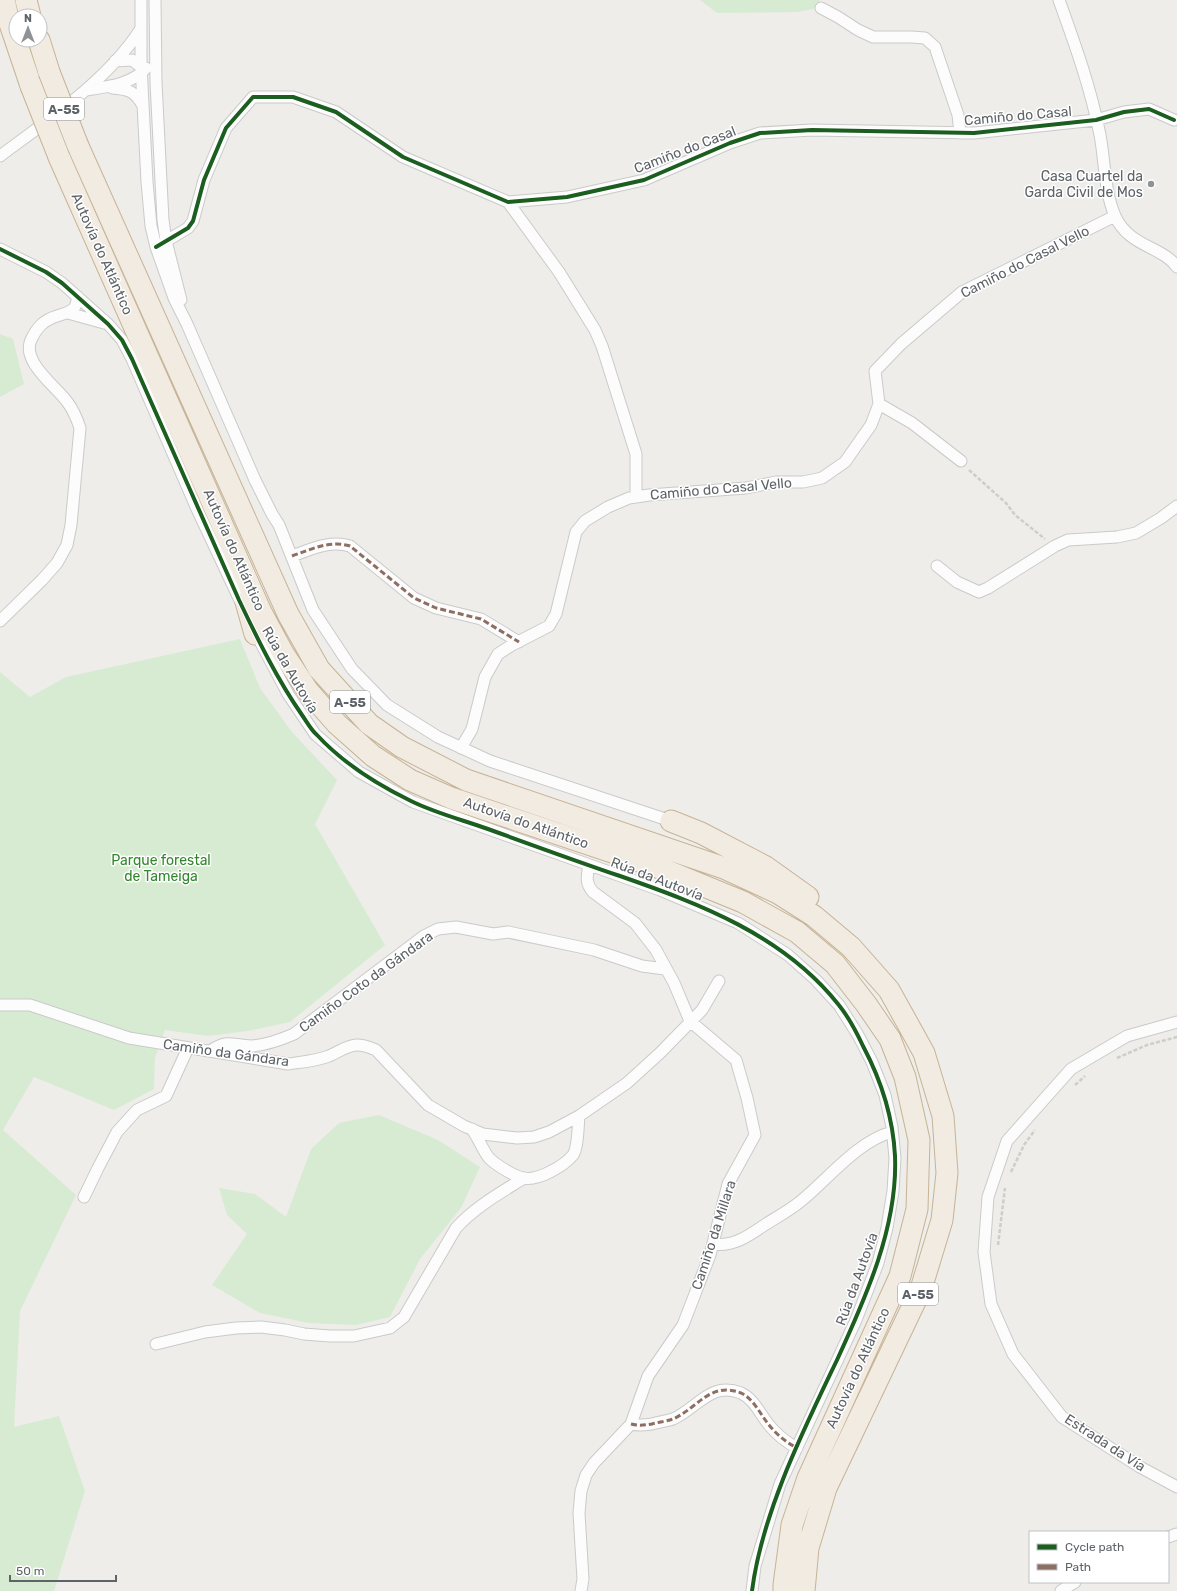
<svg xmlns="http://www.w3.org/2000/svg" width="1177" height="1591" viewBox="0 0 1177 1591" font-family="Rubik,sans-serif">
<rect width="100%" height="100%" fill="#eeede9"/>
<path fill="#d7ebd3" d="M 700,0 L 820,0 L 817,8 L 798,12 L 717,13 Z
M 0,334 L 13,339 L 24,384 L 0,397 Z
M 240,639 L 260,688 L 292,732 L 337,780 L 315,824 L 385,945 L 290,1022 L 248,1031 L 208,1036 L 165,1030 L 155,1058 L 154,1089 L 114,1110 L 34,1077 L 3,1130 L 76,1195 L 20,1311 L 14,1427 L 59,1416 L 85,1491 L 54,1591 L 0,1591 L 0,672 L 30,697 L 66,677 Z
M 379,1115 L 438,1140 L 480,1167 L 461,1208 L 420,1259 L 390,1317 L 356,1325 L 309,1323 L 260,1313 L 212,1285 L 247,1234 L 227,1215 L 219,1188 L 255,1194 L 286,1217 L 311,1149 L 339,1123 Z"/>
<g fill="none" stroke-linecap="round" stroke-linejoin="round">
<defs>
<path id="street" d="M 141,0 L 141,65 L 147,182 L 151,226 L 156,247 L 174,298 L 187,324 L 255,480 L 272,514 L 279,525 L 313,610 L 352,669 L 387,705 L 438,737 L 490,761 L 671,821
M 155,0 L 156,83 L 163,220 L 166,241 L 181,300
M 1059,0 C 1075,44 1091,89 1100,135 C 1105,161 1104,190 1115,216 C 1129,247 1162,246 1177,267
M 821,8 L 838,17 L 858,30 L 873,37 L 911,37 L 925,38 L 935,47 L 958,115 L 960,133
M 115,61 L 132,60 L 144,69
M 112,88 C 128,89 135,91 143,106
M 86,90 C 105,87 132,85 146,68
M 0,156 C 48,120 107,81 140,30
M 508,202 L 559,272 L 595,330 L 602,346 L 636,454 L 636,497 L 649,495 L 746,488 L 776,482 L 803,482 L 822,478 L 845,462 L 871,425 L 879,404 L 875,371 L 901,344 L 962,292 L 1115,216
M 156,247 L 188,228 L 193,221 L 204,180 L 226,128 L 253,97 L 293,97 L 336,112 L 403,157 L 508,202 L 567,197 L 644,180 L 730,143 L 760,133 L 812,130 L 974,133 L 1096,120 L 1124,112 L 1149,109 L 1174,120
M 0,249 L 46,272 L 62,283 L 108,324 L 122,340 L 132,359 L 197,509 L 244,609
M 68,313 L 104,323
M 879,404 L 912,423 L 961,461
M 292,556 C 312,549 330,540 350,546 L 414,598 L 436,608 L 481,619 L 519,642
M 937,566 L 957,582 L 979,592 L 988,588 L 1055,546 L 1068,540 L 1117,537 L 1136,533 L 1161,518 L 1177,506
M 0,621 L 42,580 L 57,563 L 67,545 L 71,525 L 80,428 C 77,419 74,411 68,403 C 57,387 21,362 31,340 C 37,327 44,320 57,316 C 63,314 70,313 74,308 C 76,306 77,300 78,297
M 254,630 L 288,694 L 315,734 L 359,772 L 413,802 L 660,890 L 738,923 L 788,955 L 816,980 L 839,1005 L 858,1035 L 872,1062 L 885,1095 L 892,1127 L 895,1158 L 893,1191 L 887,1228 L 878,1263 L 856,1320 L 780,1484 L 755,1566 L 752,1591
M 461,748 L 472,729 L 485,677 L 498,654 L 512,645 L 549,626 L 556,614 L 576,532 L 585,521 L 608,507 L 629,498 L 636,497
M 0,1005 L 30,1005 L 129,1038 L 288,1064 C 302,1062 316,1061 329,1056 C 349,1047 352,1040 376,1050 L 428,1105 L 464,1126 L 483,1134 L 517,1138 L 534,1137 L 549,1132 L 579,1116 L 627,1083 L 660,1053 L 702,1010 L 719,981
M 1177,1022 L 1127,1036 L 1071,1069 L 1007,1141 L 988,1197 L 984,1252 L 991,1304 L 1013,1354 L 1062,1417 L 1140,1467 L 1177,1487
M 210,1051 C 229,1038 232,1046 252,1046 C 267,1045 280,1040 294,1034 L 424,936 L 438,929 L 456,927 L 493,934 L 508,932 L 594,950 L 642,966 L 665,969
M 472,1129 C 477,1136 485,1154 489,1158 C 496,1165 515,1177 524,1178 C 538,1181 564,1166 573,1155 C 578,1148 578,1126 579,1116
M 84,1197 L 98,1168 L 117,1132 L 137,1110 L 166,1096 L 188,1048
M 713,1244 C 732,1247 747,1237 763,1226 C 775,1218 789,1211 801,1201 C 828,1179 858,1141 892,1132
M 156,1344 L 205,1332 L 236,1328 L 261,1327 L 285,1330 L 304,1334 L 330,1336 L 354,1336 L 390,1328 L 404,1317 L 456,1228 C 475,1207 500,1193 524,1178
M 631,1424 C 639,1426 645,1425 652,1424 C 659,1422 667,1421 673,1419 C 698,1408 710,1381 741,1393 C 754,1399 760,1414 769,1425 C 777,1435 786,1442 797,1448
M 1168,1537 L 1177,1534
M 581,1591 L 583,1579 L 579,1513 L 581,1491 L 586,1475 L 594,1463 L 631,1424 L 648,1376 L 683,1325 L 710,1255 L 728,1184 L 755,1135 L 747,1098 L 736,1060 L 690,1021 L 674,983 L 656,950 L 635,923 L 593,892 C 585,883 587,876 589,865
M 1061,1591 L 1075,1582"/>
<path id="highway" d="M 4,0 L 8,18 L 31,86
M 26,0 L 30,16
M 39,40 L 49,72
M 78,146 L 288,614 L 319,669 L 369,724 L 402,747 L 466,780 L 724,868 L 778,893 L 814,916 L 851,947 L 889,990 L 924,1053 L 943,1116 L 947,1173 L 942,1220 L 921,1289 L 826,1488 L 808,1548 L 804,1591
M 59,157 L 261,612 L 283,653 L 308,691 L 337,724 L 373,756 L 410,780 L 451,798 L 660,868 L 743,902 L 797,932 L 835,964 L 866,1004 L 890,1039 L 905,1077 L 919,1140 L 917,1209 L 900,1276 L 808,1478 L 792,1525 L 784,1585 L 784,1591
M 246,602 L 255,634
M 671,821 L 701,833 L 766,867 L 808,897"/>
</defs>
<use href="#street" stroke="#cacaca" stroke-width="13"/>
<use href="#highway" stroke="#c7b395" stroke-width="23"/>
<path stroke="#cacfcb" stroke-width="2.5" stroke-dasharray="4 2" stroke-linecap="butt" d="M 969,470 L 1006,503 L 1015,515 L 1045,539
M 1117,1058 L 1147,1045 L 1177,1037
M 1075,1085 L 1085,1076
M 1011,1172 L 1024,1145 L 1035,1130
M 998,1245 L 1005,1188"/>
<use href="#street" stroke="#fcfcfc" stroke-width="11"/>
<use href="#highway" stroke="#f1ebe2" stroke-width="21"/>
<defs>
<path id="highway-bridge" d="M 49,72 L 78,146
M 31,86 L 59,157"/>
</defs>
<use href="#highway-bridge" stroke="#c7b395" stroke-width="23" stroke-linecap="butt"/>
<use href="#highway-bridge" stroke="#f1ebe2" stroke-width="21"/>
<path stroke="#8d6e63" stroke-width="3" stroke-dasharray="6 3" stroke-linecap="butt" d="M 292,556 C 312,549 330,540 350,546 L 414,598 L 436,608 L 481,619 L 519,642
M 631,1424 C 639,1426 645,1425 652,1424 C 659,1422 667,1421 673,1419 C 698,1408 710,1381 741,1393 C 754,1399 760,1414 769,1425 C 777,1435 786,1442 797,1448"/>
<defs>
<path id="cycleway" d="M 156,247 L 188,228 L 193,221 L 204,180 L 226,128 L 253,97 L 293,97 L 336,112 L 403,157 L 508,202 L 567,197 L 644,180 L 730,143 L 760,133 L 812,130 L 974,133 L 1096,120 L 1124,112 L 1149,109 L 1174,120
M 0,249 L 46,272 L 62,283 L 108,324 L 122,340 L 132,359 C 168,439 203,520 239,600 C 258,640 277,679 302,715 C 307,722 311,730 317,735 C 342,762 378,785 411,801 C 435,813 463,820 488,829 C 532,845 576,861 620,876 C 700,904 783,935 838,1004 C 848,1016 856,1031 863,1046 C 881,1080 893,1116 895,1156 C 898,1226 866,1297 837,1360 C 803,1431 762,1513 752,1591"/>
</defs>
<use href="#cycleway" stroke="#fff" stroke-width="6"/>
<use href="#cycleway" stroke="#1b5e20" stroke-width="4"/>
</g>
<circle fill="#909395" stroke="#fff" stroke-width="1.5" cx="1151" cy="184" r="4"/>
<g text-anchor="middle" dominant-baseline="central" stroke-width="3" stroke-linejoin="round" paint-order="stroke">
<g fill="#fff" stroke="#8e9295" stroke-width="1">
<rect x="44" y="98" width="40" height="22" rx="3"/>
<rect x="330" y="691" width="40" height="22" rx="3"/>
<rect x="898" y="1283" width="40" height="22" rx="3"/>
</g>
<g font-size="13" font-weight="bold" fill="#5e6368">
<text x="64" y="109">A-55</text>
<text x="350" y="702">A-55</text>
<text x="918" y="1294">A-55</text>
</g>
<g font-size="14" fill="#5e6368" stroke="#fff">
<text transform="translate(1018 116) rotate(-5)">Camiño do Casal</text>
<text transform="translate(685 150) rotate(-21)">Camiño do Casal</text>
<text transform="translate(102 254) rotate(66)">Autovía do Atlántico</text>
<text transform="translate(1025 262) rotate(-27)">Camiño do Casal Vello</text>
<text transform="translate(721 489) rotate(-5)">Camiño do Casal Vello</text>
<text transform="translate(234 550) rotate(66)">Autovía do Atlántico</text>
<text transform="translate(290 670) rotate(60)">Rúa da Autovía</text>
<text transform="translate(526 823) rotate(19)">Autovía do Atlántico</text>
<text transform="translate(657 879) rotate(21)">Rúa da Autovía</text>
<text transform="translate(366 982) rotate(-36)">Camiño Coto da Gándara</text>
<text transform="translate(226 1053) rotate(8)">Camiño da Gándara</text>
<text transform="translate(714 1235) rotate(-72)">Camiño da Millara</text>
<text transform="translate(857 1279) rotate(-70)">Rúa da Autovía</text>
<text transform="translate(858 1368) rotate(-65)">Autovía do Atlántico</text>
<text transform="translate(1105 1443) rotate(33)">Estrada da Vía</text>
</g>
<g font-size="14" fill="#5e6368" stroke="#fff" text-anchor="end">
<text x="1143" y="176">Casa Cuartel da<tspan x="1143" dy="16">Garda Civil de Mos</tspan></text>
</g>
<g font-size="14" fill="#33862f" stroke="#fff">
<text x="161" y="860">Parque forestal<tspan x="161" dy="16">de Tameiga</tspan></text>
</g>
</g>
<rect x="1029" y="1531" width="140" height="52" fill="#ffffff" stroke="#bfc1c3"/>
<rect x="1037" y="1544" width="20" height="6" fill="#1b5e20" stroke="#bfc1c3"/>
<text x="1065" y="1551" font-size="12" fill="#5e6368">Cycle path</text>
<rect x="1037" y="1564" width="20" height="6" fill="#8d6e63" stroke="#bfc1c3"/>
<text x="1065" y="1571" font-size="12" fill="#5e6368">Path</text>
<g transform="translate(28 28)"><circle r="19" fill="#ffffff" stroke="#bfc1c3"/>
<path d="M0-3L7 15L0 10L-7 15Z" fill="#909395"/>
<text y="-6" font-size="11" font-weight="bold" text-anchor="middle" fill="#5e6368">N</text>
</g>
<path d="M10 1575v6h106v-6" fill="none" stroke="#5e6368" stroke-width="2"/>
<text x="16" y="1575" font-size="12" fill="#5e6368" stroke="#ffffff" stroke-width="3" paint-order="stroke">50 m</text>
</svg>
